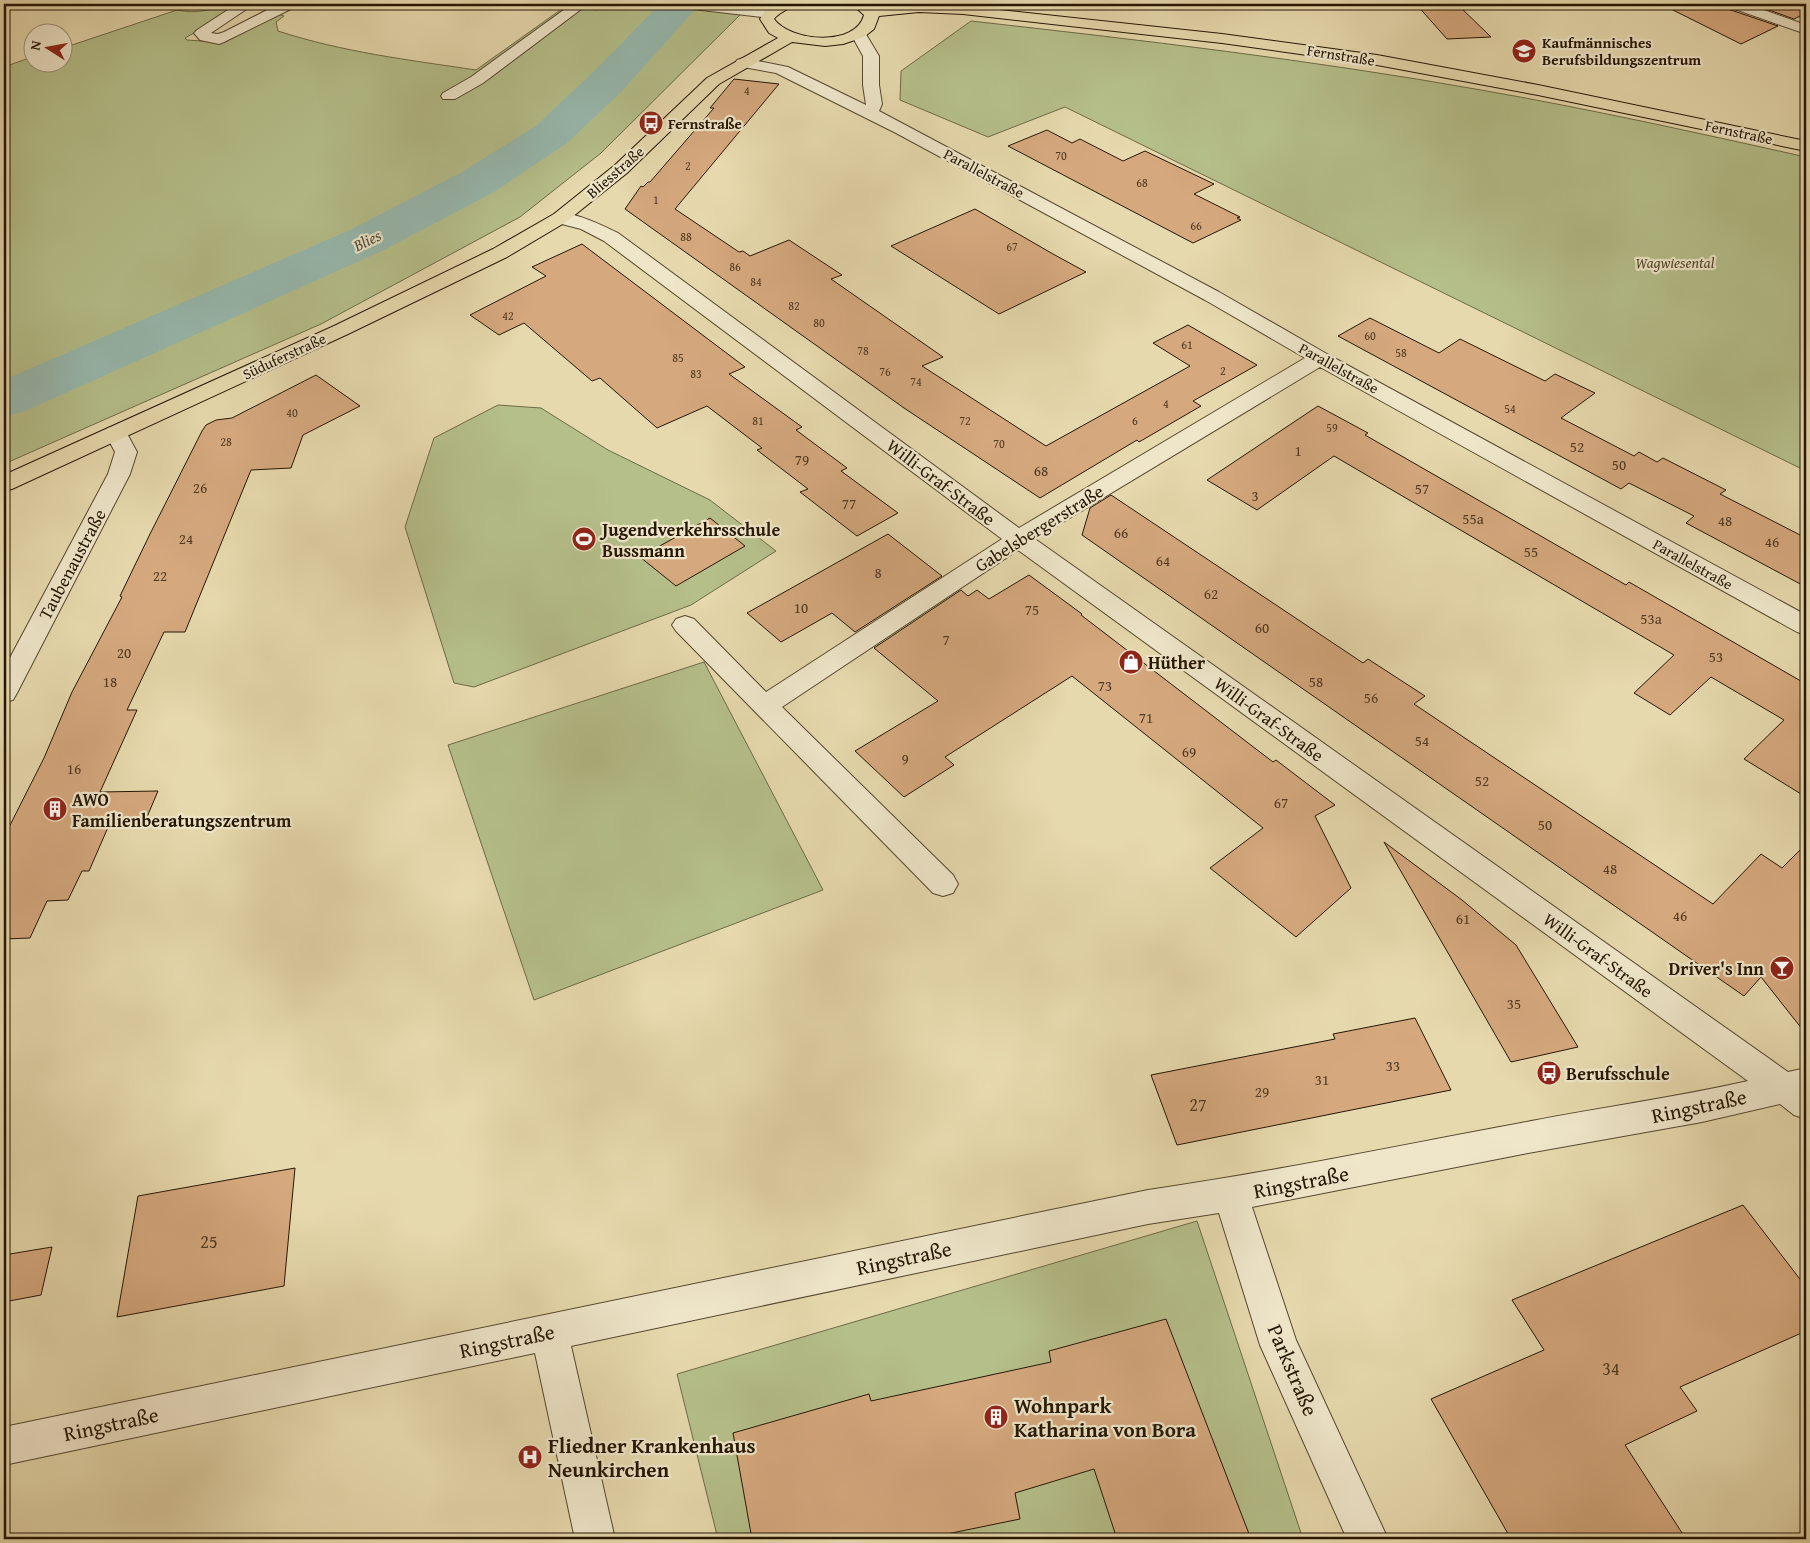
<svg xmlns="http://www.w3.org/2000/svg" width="1810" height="1543" viewBox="0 0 1810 1543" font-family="'Gentium Book Plus',serif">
<rect width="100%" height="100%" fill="#e6d9ad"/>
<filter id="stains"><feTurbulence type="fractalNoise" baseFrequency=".004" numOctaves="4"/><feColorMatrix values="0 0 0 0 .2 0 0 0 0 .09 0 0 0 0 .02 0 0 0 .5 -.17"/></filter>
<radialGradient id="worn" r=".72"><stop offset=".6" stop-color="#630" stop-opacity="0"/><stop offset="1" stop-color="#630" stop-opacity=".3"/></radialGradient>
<path fill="#b5bf8a" stroke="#6d6a47" d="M 229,4 L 240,4 L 213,22 L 185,38 L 187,40 L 215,42 L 278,14 L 284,16 L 276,22 L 278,31 C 342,52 409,60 476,70 L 566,6 L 597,10 L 604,4 L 751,4 L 601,153 L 520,217 L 321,324 L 4,464 L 4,67 L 32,57 L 32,62 L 62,62 L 63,48 L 177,10 C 196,14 211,10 229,4 Z
M 971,21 C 1141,40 1312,60 1481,90 C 1590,109 1698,133 1806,157 L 1806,471 L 1065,107 L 988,137 L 900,100 L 901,71 Z
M 498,405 L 541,408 L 608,450 L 710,500 L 776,551 L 691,605 L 474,687 L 454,683 L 405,527 L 434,438 Z
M 704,662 L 823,890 L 534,1000 L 448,745 Z
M 1197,1221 L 1303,1539 L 718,1539 L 677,1374 Z"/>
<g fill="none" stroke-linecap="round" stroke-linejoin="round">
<path fill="#97b9af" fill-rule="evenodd" d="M 660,4 L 700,4 L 622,91 L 567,143 L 494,192 L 384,250 L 23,412 L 4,416 L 4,380 L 350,230 L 462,172 L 537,125 L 592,73 Z"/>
</g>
<path fill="#d5a87e" stroke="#251604" d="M 1416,4 L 1457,4 L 1491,37 L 1447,39 Z
M 1661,4 L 1725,4 L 1728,9 L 1778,26 L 1741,44 Z
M 1752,4 L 1806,4 L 1806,13 L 1794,19 Z
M 734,79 L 779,84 L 675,209 L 739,252 L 743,251 L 750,256 L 789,240 L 842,275 L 831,279 L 943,357 L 922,366 L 1046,446 L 1190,366 L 1153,343 L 1188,325 L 1257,365 L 1193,401 L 1201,406 L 1139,442 L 1137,440 L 1040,498 L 904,408 L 625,209 L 641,186 L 643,187 L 648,182 L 650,182 L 714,108 L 710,108 Z
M 1047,130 L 1072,143 L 1080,139 L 1123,161 L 1145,151 L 1214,184 L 1194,194 L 1240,217 L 1237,218 L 1241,220 L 1193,243 L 1008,146 Z
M 975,209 L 1053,254 L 1086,272 L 999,314 L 891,246 Z
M 582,244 L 745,367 L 729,374 L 802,427 L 796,430 L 847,468 L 841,471 L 898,513 L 857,536 L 800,492 L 808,489 L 757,450 L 762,448 L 707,406 L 657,428 L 600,378 L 592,381 L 524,323 L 499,335 L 470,315 L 546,276 L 532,267 Z
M 1370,318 L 1439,353 L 1460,339 L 1545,381 L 1555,374 L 1595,393 L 1561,418 L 1634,456 L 1639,452 L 1657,462 L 1663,458 L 1726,490 L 1720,494 L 1806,538 L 1806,587 L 1686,523 L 1694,516 L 1629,483 L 1621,489 L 1338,336 Z
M 316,375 L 360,406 L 303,435 L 291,468 L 251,470 L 185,632 L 164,632 L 127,710 L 137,710 L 100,792 L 158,791 L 144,824 L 109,825 L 89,871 L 82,871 L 68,900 L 47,901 L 30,938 L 4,939 L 4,837 L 44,758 L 72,692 L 122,597 L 120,596 L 150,534 L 202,431 L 206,425 L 216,420 L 232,418 Z
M 1318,406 L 1368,433 L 1365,435 L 1626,585 L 1629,582 L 1806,684 L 1806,797 L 1744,759 L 1784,720 L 1711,677 L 1670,715 L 1634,693 L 1674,655 L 1334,456 L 1257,510 L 1207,480 Z
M 1111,495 L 1363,663 L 1368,659 L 1425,696 L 1414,704 L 1713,904 L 1761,854 L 1782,868 L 1806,844 L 1806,1034 L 1761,977 L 1744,996 L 1082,535 L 1090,508 Z
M 710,518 L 745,546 L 676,586 L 640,557 Z
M 888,534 L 942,576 L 855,632 L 832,613 L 781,642 L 747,613 Z
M 1029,575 L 1082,614 L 1081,615 L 1273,762 L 1276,760 L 1335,805 L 1315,816 L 1351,888 L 1296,937 L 1210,868 L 1263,828 L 1072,676 L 945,757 L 954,765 L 904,797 L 855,751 L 938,701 L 874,648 L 961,590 L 968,596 L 977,590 L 989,599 Z
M 1384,842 L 1462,900 L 1516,945 L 1578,1047 L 1511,1062 Z
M 1415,1018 L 1451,1090 L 1177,1145 L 1151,1075 L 1335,1039 L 1333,1034 Z
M 295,1168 L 284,1286 L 117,1317 L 138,1196 Z
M 1743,1205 L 1806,1287 L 1806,1331 L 1680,1387 L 1697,1411 L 1625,1445 L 1686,1539 L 1511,1539 L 1431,1399 L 1544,1350 L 1512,1300 Z
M 52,1247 L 41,1295 L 4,1302 L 4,1255 Z
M 1166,1319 L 1251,1539 L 1117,1539 L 1094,1469 L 1015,1493 L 1020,1519 L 942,1535 L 943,1539 L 752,1539 L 733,1433 L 869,1394 L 871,1401 L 1051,1362 L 1049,1351 Z"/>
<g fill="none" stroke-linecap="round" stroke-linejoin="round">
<defs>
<path id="minor" d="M 237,4 L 254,4 L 211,33 L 218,34 L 224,32 L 279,4 L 297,4 L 295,7 L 224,42 L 219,44 L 200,40 L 194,33 L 197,30 Z
M 572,4 L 588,4 L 483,83 L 455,99 L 443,99 L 441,96 L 443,93 L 471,77 Z
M 677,4 L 720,4 L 770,10 L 775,11 L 777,14 L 775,17 L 770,18 L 684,8 L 679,7 Z
M 1727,4 L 1747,4 L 1806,25 L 1806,34 L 1729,7 Z
M 859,29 L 864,31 L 879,56 L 879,85 L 882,104 L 879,111 L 1219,292 L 1327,354 L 1806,615 L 1806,635 L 1797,632 L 1320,367 L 1035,539 L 1788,1072 L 1806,1068 L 1806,1119 L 1794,1115 L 1780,1104 L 1702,1122 L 1523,1154 L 1252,1207 L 1296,1340 L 1388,1539 L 1347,1539 L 1260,1345 L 1219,1213 L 1148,1224 L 571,1346 L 615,1539 L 575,1539 L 535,1353 L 4,1465 L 4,1427 L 1148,1190 C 1273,1172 1397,1146 1521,1123 C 1597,1108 1673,1098 1748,1081 L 1018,550 L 782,707 L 953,875 L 958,884 L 953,893 L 943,896 L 933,893 L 676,631 L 672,625 L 676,619 L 685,616 L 694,619 L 766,692 L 1002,539 L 604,241 L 581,229 L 554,222 L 551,218 L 554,214 C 572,210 601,225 618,233 L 1019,528 L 1305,358 L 1205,300 L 896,133 L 776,73 L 737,66 L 735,63 L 737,60 L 743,58 L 788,67 L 866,105 L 863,85 L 863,56 L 851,34 L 854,31 Z
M 116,426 L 124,428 L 137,452 L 130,474 L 17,693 L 13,700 L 4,702 L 4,669 L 108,474 L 115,452 L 105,433 L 108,428 Z"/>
<path id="major" d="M 775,4 L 792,4 C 788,11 779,12 774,19 C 791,42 856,47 864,15 L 852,4 L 868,4 L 873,7 L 917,4 L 963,6 L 1222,34 L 1377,55 L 1538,85 L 1806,141 L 1806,151 L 1538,95 L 1377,65 L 1222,43 L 963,14 L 919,12 L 879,16 L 874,29 L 864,37 L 843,44 L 825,46 L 792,42 L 719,84 L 627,173 L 566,222 L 507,257 L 348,334 L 12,489 L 4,491 L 4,475 L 334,326 L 493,249 L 554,214 L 615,165 L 707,78 L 778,38 L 769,33 L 760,19 L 766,9 Z"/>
</defs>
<use href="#minor" stroke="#55472e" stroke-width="2"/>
<use href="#major" stroke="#251604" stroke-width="2"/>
<use href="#minor" fill="#efe6ca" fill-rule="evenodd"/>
<use href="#major" fill="#e6d9ad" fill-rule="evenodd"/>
</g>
<defs>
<symbol id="school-disc" viewBox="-11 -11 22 22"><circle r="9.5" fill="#8f2418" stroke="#efe6ca"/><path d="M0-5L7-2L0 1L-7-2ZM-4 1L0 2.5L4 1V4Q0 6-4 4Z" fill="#fff"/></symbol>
<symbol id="bus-disc" viewBox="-11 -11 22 22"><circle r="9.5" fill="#8f2418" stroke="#efe6ca"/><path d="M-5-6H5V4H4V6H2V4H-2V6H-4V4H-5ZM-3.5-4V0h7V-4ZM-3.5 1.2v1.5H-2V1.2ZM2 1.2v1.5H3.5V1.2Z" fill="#fff"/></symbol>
<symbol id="stadium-disc" viewBox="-11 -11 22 22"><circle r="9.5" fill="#8f2418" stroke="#efe6ca"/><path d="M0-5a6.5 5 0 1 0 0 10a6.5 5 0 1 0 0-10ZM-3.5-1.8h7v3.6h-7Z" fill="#fff"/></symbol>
<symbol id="shop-disc" viewBox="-11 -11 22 22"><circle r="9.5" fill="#8f2418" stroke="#efe6ca"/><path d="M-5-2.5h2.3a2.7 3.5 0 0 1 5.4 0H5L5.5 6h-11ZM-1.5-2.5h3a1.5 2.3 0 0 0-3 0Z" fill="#fff"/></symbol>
<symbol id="building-disc" viewBox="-11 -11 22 22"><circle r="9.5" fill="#8f2418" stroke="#efe6ca"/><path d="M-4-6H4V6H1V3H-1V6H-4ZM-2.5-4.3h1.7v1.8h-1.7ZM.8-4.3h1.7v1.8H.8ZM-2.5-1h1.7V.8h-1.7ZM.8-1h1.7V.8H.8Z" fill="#fff"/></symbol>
<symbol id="bar-disc" viewBox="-11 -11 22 22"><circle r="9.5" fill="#8f2418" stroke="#efe6ca"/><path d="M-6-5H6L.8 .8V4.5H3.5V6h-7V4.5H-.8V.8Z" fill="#fff"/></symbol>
<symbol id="hospital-disc" viewBox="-11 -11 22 22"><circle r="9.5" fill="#8f2418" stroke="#efe6ca"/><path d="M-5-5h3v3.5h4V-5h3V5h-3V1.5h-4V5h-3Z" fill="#fff"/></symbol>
</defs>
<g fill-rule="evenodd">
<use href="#school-disc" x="1510" y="37" width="28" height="28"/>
<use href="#bus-disc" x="637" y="109" width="28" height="28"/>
<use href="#stadium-disc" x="570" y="525" width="28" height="28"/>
<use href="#shop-disc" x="1117" y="648" width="28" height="28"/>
<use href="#building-disc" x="41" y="795" width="28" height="28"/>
<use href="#bar-disc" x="1768" y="954" width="28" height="28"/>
<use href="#bus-disc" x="1535" y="1059" width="28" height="28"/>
<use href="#building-disc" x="982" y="1403" width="28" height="28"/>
<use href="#hospital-disc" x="516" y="1443" width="28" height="28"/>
</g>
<g text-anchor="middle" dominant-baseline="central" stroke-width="4.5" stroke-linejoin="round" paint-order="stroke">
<g font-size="12" fill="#513a22">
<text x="747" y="90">4</text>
<text x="1061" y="155">70</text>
<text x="688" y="165">2</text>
<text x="1142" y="182">68</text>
<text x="656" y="199">1</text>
<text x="1196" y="225">66</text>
<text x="686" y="236">88</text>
<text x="1012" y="246">67</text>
<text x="735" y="266">86</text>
<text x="756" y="281">84</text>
<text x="794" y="305">82</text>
<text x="508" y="315">42</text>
<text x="819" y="322">80</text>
<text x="1370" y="335">60</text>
<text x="1187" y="344">61</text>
<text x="863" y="350">78</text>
<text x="1401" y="352">58</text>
<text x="678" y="357">85</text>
<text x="1223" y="370">2</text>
<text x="885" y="371">76</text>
<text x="696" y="373">83</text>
<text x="916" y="381">74</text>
<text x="1166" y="403">4</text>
<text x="1510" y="408">54</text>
<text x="292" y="412">40</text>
<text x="758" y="420">81</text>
<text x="965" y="420">72</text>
<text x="1135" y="420">6</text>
<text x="1332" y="427">59</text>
<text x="226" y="441">28</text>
<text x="999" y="443">70</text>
</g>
<g font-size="15" font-weight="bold" fill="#251604" stroke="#efe6ca" text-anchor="start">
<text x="1542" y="42">Kaufmännisches<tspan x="1542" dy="17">Berufsbildungszentrum</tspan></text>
<text x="668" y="123">Fernstraße</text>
</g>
<g font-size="15" fill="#251604" stroke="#efe6ca">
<text transform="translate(1341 55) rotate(9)">Fernstraße</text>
<text transform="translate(1739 132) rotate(12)">Fernstraße</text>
<text transform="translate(615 172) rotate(-41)">Bliesstraße</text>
<text transform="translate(984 173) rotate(28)">Parallelstraße</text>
<text transform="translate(284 356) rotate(-25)">Süduferstraße</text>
<text transform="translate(1339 368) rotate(29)">Parallelstraße</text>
<text transform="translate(1693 564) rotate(29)">Parallelstraße</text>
</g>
<g font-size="15" font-style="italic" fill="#50492c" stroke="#efe6ca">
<text x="1675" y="262">Wagwiesental</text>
</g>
<g font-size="15" fill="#513a22">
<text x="1577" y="446">52</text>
<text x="1298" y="450">1</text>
<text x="802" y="459">79</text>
<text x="1619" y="464">50</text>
<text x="1041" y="470">68</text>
<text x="200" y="487">26</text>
<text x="1422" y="488">57</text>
<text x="1255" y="495">3</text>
<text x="849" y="503">77</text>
<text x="1473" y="518">55a</text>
<text x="1725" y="520">48</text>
<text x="1121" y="532">66</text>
<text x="186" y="538">24</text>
<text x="1772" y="541">46</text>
<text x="1531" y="551">55</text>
<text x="1163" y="560">64</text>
<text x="878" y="572">8</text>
<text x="160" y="575">22</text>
<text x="1211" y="593">62</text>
<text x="801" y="607">10</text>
<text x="1032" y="609">75</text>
<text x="1651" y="618">53a</text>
<text x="1262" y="627">60</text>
<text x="946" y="639">7</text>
<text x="124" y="652">20</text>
<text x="1716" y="656">53</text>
<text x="110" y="681">18</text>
<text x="1316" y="681">58</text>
<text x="1105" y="685">73</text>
<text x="1371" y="697">56</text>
<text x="1146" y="717">71</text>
<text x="1422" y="740">54</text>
<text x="1189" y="751">69</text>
<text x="905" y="758">9</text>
<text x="74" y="768">16</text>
<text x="1482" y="780">52</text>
<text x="1281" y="802">67</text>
<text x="1545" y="824">50</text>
<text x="1610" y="868">48</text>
<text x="1680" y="915">46</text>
<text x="1463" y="918">61</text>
<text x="1514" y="1003">35</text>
<text x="1393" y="1065">33</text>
<text x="1322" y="1079">31</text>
<text x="1262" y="1091">29</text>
</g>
<g font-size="16" font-style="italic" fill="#4d4f40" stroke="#efe6ca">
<text transform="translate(367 240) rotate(-26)">Blies</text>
</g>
<g font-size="18" fill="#251604" stroke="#efe6ca">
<text transform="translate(941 482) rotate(37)">Willi-Graf-Straße</text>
<text transform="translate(1039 528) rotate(-32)">Gabelsbergerstraße</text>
<text transform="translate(72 564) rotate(-62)">Taubenaustraße</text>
<text transform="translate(1269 719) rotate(36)">Willi-Graf-Straße</text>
<text transform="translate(1598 955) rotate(36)">Willi-Graf-Straße</text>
</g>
<g font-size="18" font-weight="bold" fill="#251604" stroke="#efe6ca" text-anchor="start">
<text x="602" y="529">Jugendverkehrsschule<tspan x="602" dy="21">Bussmann</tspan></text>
<text x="1148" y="662">Hüther</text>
<text x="72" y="799">AWO<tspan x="72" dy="21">Familienberatungszentrum</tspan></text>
<text x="1764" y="968" text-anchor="end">Driver's Inn</text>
<text x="1566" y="1073">Berufsschule</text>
</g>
<g font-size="18" fill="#513a22">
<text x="1198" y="1104">27</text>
<text x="209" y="1241">25</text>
<text x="1611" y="1368">34</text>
</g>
<g font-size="21" fill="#251604" stroke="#efe6ca">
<text transform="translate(1699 1106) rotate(-12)">Ringstraße</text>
<text transform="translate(1301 1182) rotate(-11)">Ringstraße</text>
<text transform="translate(904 1258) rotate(-12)">Ringstraße</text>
<text transform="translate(507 1341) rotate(-12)">Ringstraße</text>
<text transform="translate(1293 1370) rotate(67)">Parkstraße</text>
<text transform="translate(111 1424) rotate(-12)">Ringstraße</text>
</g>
<g font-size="21" font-weight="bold" fill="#251604" stroke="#efe6ca" text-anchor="start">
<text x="1014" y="1405">Wohnpark<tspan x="1014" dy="24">Katharina von Bora</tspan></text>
<text x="548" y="1445">Fliedner Krankenhaus<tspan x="548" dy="24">Neunkirchen</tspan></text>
</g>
</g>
<rect width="1810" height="1543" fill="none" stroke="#e6d9ad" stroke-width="20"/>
<rect x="5" y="5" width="1800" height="1533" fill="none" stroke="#251604" stroke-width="2.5"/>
<rect x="10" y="10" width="1790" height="1523" fill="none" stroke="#251604"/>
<g transform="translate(48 48) rotate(281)"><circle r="24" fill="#efe6ca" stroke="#9e937b"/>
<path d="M0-4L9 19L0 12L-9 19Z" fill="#8f2418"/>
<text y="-8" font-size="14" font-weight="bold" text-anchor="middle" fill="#251604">N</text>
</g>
<rect width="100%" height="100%" filter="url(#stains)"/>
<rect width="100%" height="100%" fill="url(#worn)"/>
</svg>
